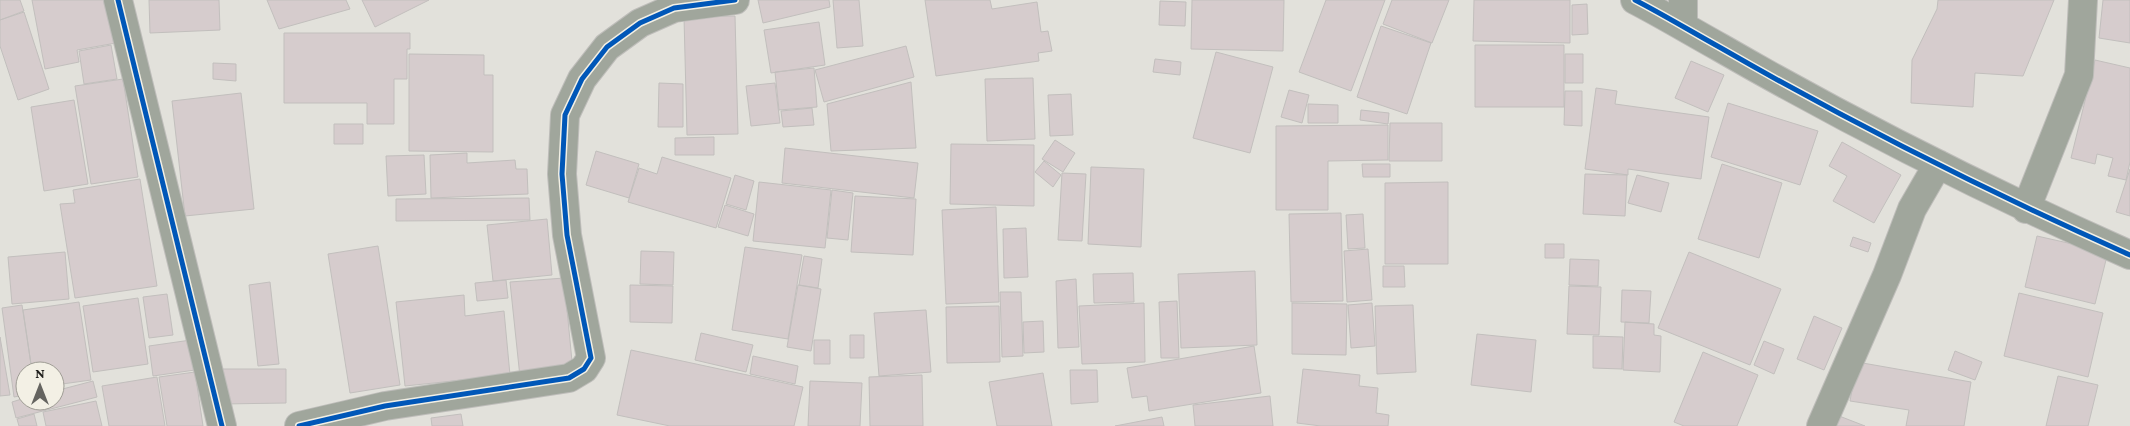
<svg xmlns="http://www.w3.org/2000/svg" width="2130" height="426" viewBox="0 0 2130 426" font-family="'Crimson Pro',serif">
<rect width="100%" height="100%" fill="#e2e1db"/>
<path fill="#d6cccd" stroke="#c2bfbd" d="M 0,0 L 20,0 L 24,11 L 0,20 Z
M 32,0 L 108,0 L 116,43 L 77,50 L 79,62 L 45,69 Z
M 149,0 L 219,0 L 220,30 L 150,33 Z
M 267,0 L 346,0 L 350,9 L 279,29 Z
M 362,0 L 429,0 L 375,27 Z
M 758,0 L 829,0 L 830,7 L 763,23 Z
M 833,0 L 859,0 L 863,46 L 837,48 Z
M 925,0 L 990,0 L 992,9 L 1037,2 L 1041,32 L 1048,31 L 1052,51 L 1038,53 L 1039,61 L 936,76 Z
M 1192,0 L 1284,0 L 1283,51 L 1191,49 Z
M 1326,0 L 1385,0 L 1351,91 L 1299,72 Z
M 1392,0 L 1449,0 L 1432,43 L 1383,24 Z
M 1474,0 L 1570,0 L 1570,43 L 1473,41 Z
M 1938,0 L 2054,0 L 2023,76 L 1975,73 L 1973,107 L 1911,103 L 1912,60 L 1937,9 Z
M 2103,0 L 2130,0 L 2130,43 L 2099,38 Z
M 1160,1 L 1186,2 L 1185,26 L 1159,25 Z
M 1587,4 L 1588,34 L 1572,35 L 1572,5 Z
M 24,12 L 49,89 L 18,100 L 0,46 L 0,20 Z
M 735,16 L 738,134 L 687,135 L 684,17 Z
M 819,22 L 825,65 L 771,73 L 764,30 Z
M 1381,26 L 1431,43 L 1407,114 L 1357,97 Z
M 284,33 L 410,33 L 410,49 L 407,49 L 407,79 L 394,79 L 394,124 L 367,124 L 367,103 L 284,103 Z
M 111,45 L 117,79 L 84,84 L 79,51 Z
M 1475,45 L 1564,45 L 1564,107 L 1475,107 Z
M 906,46 L 914,77 L 824,102 L 815,70 Z
M 1216,52 L 1273,67 L 1250,153 L 1193,138 Z
M 409,54 L 484,55 L 484,75 L 493,75 L 493,152 L 409,151 Z
M 1565,54 L 1583,54 L 1583,83 L 1565,83 Z
M 1155,59 L 1181,62 L 1180,75 L 1153,72 Z
M 2095,60 L 2130,68 L 2130,162 L 2126,180 L 2108,176 L 2113,158 L 2097,154 L 2095,164 L 2071,158 Z
M 1691,61 L 1724,75 L 1708,112 L 1675,98 Z
M 213,63 L 236,64 L 236,81 L 213,79 Z
M 814,68 L 817,107 L 779,110 L 775,72 Z
M 1033,78 L 1035,139 L 987,141 L 985,79 Z
M 123,79 L 138,177 L 91,184 L 75,86 Z
M 911,82 L 916,148 L 831,151 L 827,104 Z
M 659,83 L 683,84 L 683,127 L 658,127 Z
M 775,83 L 780,123 L 751,126 L 746,86 Z
M 1596,88 L 1617,91 L 1615,104 L 1709,117 L 1701,179 L 1628,169 L 1628,175 L 1585,169 Z
M 1289,90 L 1309,95 L 1302,123 L 1281,117 Z
M 1565,91 L 1582,91 L 1582,126 L 1564,125 Z
M 241,93 L 254,209 L 185,216 L 172,101 Z
M 1071,94 L 1073,135 L 1050,136 L 1048,95 Z
M 74,100 L 88,184 L 44,191 L 31,107 Z
M 1728,103 L 1818,131 L 1800,185 L 1711,157 Z
M 1308,104 L 1338,105 L 1338,123 L 1308,123 Z
M 812,108 L 814,125 L 783,127 L 781,111 Z
M 1361,110 L 1389,113 L 1388,124 L 1360,120 Z
M 1390,123 L 1442,123 L 1442,161 L 1389,161 Z
M 334,124 L 363,124 L 363,144 L 334,144 Z
M 1388,125 L 1388,160 L 1328,161 L 1328,210 L 1276,210 L 1276,126 Z
M 714,137 L 714,155 L 675,155 L 675,138 Z
M 1055,140 L 1075,153 L 1063,172 L 1042,159 Z
M 1842,142 L 1901,175 L 1874,223 L 1833,201 L 1847,176 L 1829,166 Z
M 951,144 L 1034,145 L 1034,206 L 950,204 Z
M 785,148 L 918,163 L 914,198 L 782,183 Z
M 596,151 L 639,164 L 629,198 L 586,185 Z
M 467,153 L 467,163 L 515,160 L 516,169 L 527,169 L 528,194 L 431,198 L 430,155 Z
M 424,155 L 426,194 L 388,196 L 386,156 Z
M 662,157 L 731,178 L 716,228 L 628,202 L 639,168 L 657,174 Z
M 1044,161 L 1061,175 L 1053,187 L 1035,172 Z
M 1362,164 L 1390,164 L 1390,177 L 1363,177 Z
M 1722,164 L 1782,183 L 1759,258 L 1698,239 Z
M 1091,167 L 1144,169 L 1141,247 L 1088,244 Z
M 2130,169 L 2130,216 L 2116,212 Z
M 1062,173 L 1086,174 L 1082,241 L 1058,240 Z
M 1585,174 L 1627,175 L 1625,216 L 1583,214 Z
M 735,175 L 754,181 L 746,210 L 726,204 Z
M 1637,175 L 1669,183 L 1661,212 L 1628,203 Z
M 140,179 L 157,286 L 75,298 L 60,204 L 75,203 L 73,190 Z
M 759,182 L 831,190 L 825,248 L 753,241 Z
M 1448,182 L 1448,264 L 1385,264 L 1385,183 Z
M 832,190 L 853,193 L 848,240 L 827,238 Z
M 855,196 L 916,199 L 913,255 L 851,252 Z
M 529,198 L 530,220 L 396,221 L 396,199 Z
M 725,205 L 754,214 L 748,236 L 718,227 Z
M 996,207 L 999,302 L 946,304 L 942,210 Z
M 1341,213 L 1343,301 L 1291,302 L 1289,214 Z
M 1363,214 L 1365,248 L 1348,249 L 1346,215 Z
M 547,219 L 552,275 L 493,281 L 487,225 Z
M 1026,228 L 1028,277 L 1004,278 L 1003,229 Z
M 2037,236 L 2108,252 L 2095,304 L 2025,287 Z
M 1853,237 L 1871,243 L 1868,252 L 1850,246 Z
M 1545,244 L 1564,244 L 1564,258 L 1545,258 Z
M 378,246 L 400,385 L 350,393 L 328,254 Z
M 745,247 L 802,255 L 788,339 L 732,330 Z
M 1368,249 L 1372,300 L 1347,302 L 1344,251 Z
M 641,251 L 674,252 L 673,285 L 640,284 Z
M 65,252 L 69,299 L 12,304 L 8,257 Z
M 1689,252 L 1781,289 L 1750,365 L 1658,328 Z
M 804,256 L 822,259 L 818,288 L 799,285 Z
M 1570,259 L 1599,260 L 1598,286 L 1569,285 Z
M 1383,266 L 1404,266 L 1405,287 L 1383,287 Z
M 1255,271 L 1257,345 L 1181,348 L 1178,274 Z
M 1133,273 L 1134,302 L 1094,303 L 1093,274 Z
M 564,278 L 573,372 L 520,377 L 510,282 Z
M 1076,279 L 1079,347 L 1058,348 L 1056,281 Z
M 506,280 L 508,298 L 477,301 L 475,283 Z
M 270,282 L 279,364 L 258,366 L 249,285 Z
M 630,285 L 673,286 L 672,323 L 630,322 Z
M 798,285 L 821,289 L 811,351 L 787,347 Z
M 1569,286 L 1601,287 L 1599,335 L 1567,334 Z
M 1622,290 L 1651,291 L 1649,323 L 1621,322 Z
M 1000,292 L 1021,292 L 1023,356 L 1002,357 Z
M 2019,293 L 2103,313 L 2088,377 L 2004,356 Z
M 167,294 L 173,335 L 149,338 L 143,297 Z
M 464,295 L 465,316 L 504,311 L 510,375 L 405,386 L 396,302 Z
M 138,298 L 148,364 L 93,372 L 83,306 Z
M 1177,301 L 1179,358 L 1161,358 L 1159,302 Z
M 79,302 L 91,380 L 55,385 L 55,371 L 32,371 L 23,310 Z
M 1144,303 L 1145,362 L 1082,364 L 1079,306 Z
M 1292,303 L 1347,304 L 1346,355 L 1292,354 Z
M 1372,303 L 1375,346 L 1351,348 L 1348,305 Z
M 22,305 L 32,371 L 25,371 L 25,395 L 14,397 L 2,308 Z
M 1413,305 L 1416,372 L 1377,374 L 1375,306 Z
M 999,306 L 1000,362 L 947,363 L 946,307 Z
M 926,310 L 931,372 L 879,376 L 874,313 Z
M 1814,316 L 1842,328 L 1824,370 L 1797,359 Z
M 1043,321 L 1044,352 L 1024,353 L 1023,322 Z
M 1625,322 L 1654,324 L 1654,335 L 1661,336 L 1660,372 L 1623,370 Z
M 701,333 L 753,345 L 746,372 L 695,360 Z
M 1477,334 L 1536,340 L 1531,392 L 1471,385 Z
M 850,335 L 864,335 L 864,358 L 850,358 Z
M 1593,336 L 1623,337 L 1622,369 L 1593,368 Z
M 0,337 L 10,395 L 0,396 Z
M 191,340 L 195,370 L 153,376 L 149,346 Z
M 814,340 L 830,340 L 830,364 L 814,364 Z
M 1764,341 L 1784,349 L 1774,374 L 1754,365 Z
M 1254,346 L 1261,393 L 1149,411 L 1147,396 L 1132,398 L 1127,368 Z
M 631,350 L 803,387 L 794,426 L 670,426 L 617,415 Z
M 1955,351 L 1982,362 L 1975,380 L 1948,370 Z
M 1703,352 L 1758,375 L 1737,426 L 1684,426 L 1674,422 Z
M 753,356 L 798,366 L 795,384 L 750,374 Z
M 1857,362 L 1971,382 L 1964,426 L 1906,426 L 1909,410 L 1850,401 Z
M 222,369 L 286,369 L 286,403 L 223,404 Z
M 1303,369 L 1360,375 L 1359,386 L 1378,388 L 1376,413 L 1389,415 L 1388,426 L 1321,426 L 1297,423 Z
M 1070,370 L 1097,370 L 1098,402 L 1071,404 Z
M 195,372 L 203,426 L 167,426 L 159,377 Z
M 1043,373 L 1052,426 L 997,426 L 989,382 Z
M 922,375 L 923,426 L 870,426 L 869,377 Z
M 2058,376 L 2098,385 L 2088,426 L 2046,426 Z
M 157,377 L 165,426 L 109,426 L 102,386 Z
M 93,381 L 97,397 L 16,418 L 12,402 L 25,398 L 25,401 L 55,401 L 55,391 Z
M 810,381 L 862,383 L 860,426 L 808,426 Z
M 1270,396 L 1273,426 L 1195,426 L 1193,405 Z
M 96,401 L 102,426 L 46,426 L 43,412 Z
M 34,414 L 37,426 L 19,426 L 17,419 Z
M 461,414 L 463,426 L 432,426 L 431,418 Z
M 1834,414 L 1865,426 L 1830,426 Z
M 1162,417 L 1164,426 L 1115,426 Z"/>
<g fill="none" stroke-linecap="round" stroke-linejoin="round">
<defs>
<path id="minor" d="M 118,0 L 222,426
M 1635,0 C 1664,15 1692,32 1721,48 C 1853,124 1991,193 2130,255
M 1683,25 L 1683,0
M 2026,209 L 2079,75 L 2083,0
M 299,426 L 385,406 L 569,378 L 584,369 L 591,358 L 567,235 L 562,174 L 565,115 L 582,79 L 607,47 L 640,23 L 674,8 L 735,0
M 1821,426 L 1887,275 L 1912,209 L 1938,164"/>
</defs>
<use href="#minor" stroke="#bebdba" stroke-width="30"/>
<use href="#minor" stroke="#a0a69c" stroke-width="28"/>
<defs>
<path id="cycleway" d="M 118,0 L 222,426
M 1635,0 C 1664,15 1692,32 1721,48 C 1853,124 1991,193 2130,255
M 299,426 L 385,406 L 569,378 L 584,369 L 591,358 L 567,235 L 562,174 L 565,115 L 582,79 L 607,47 L 640,23 L 674,8 L 735,0"/>
</defs>
<use href="#cycleway" stroke="#f3f0e5" stroke-width="8"/>
<use href="#cycleway" stroke="#0057b8" stroke-width="5"/>
</g>
<g transform="translate(40 386)"><circle r="24" fill="#f3f0e5" stroke="#9f9d95"/>
<path d="M0-4L9 19L0 12L-9 19Z" fill="#656460"/>
<text y="-8" font-size="14" font-weight="bold" text-anchor="middle" fill="#21201d">N</text>
</g>
</svg>
